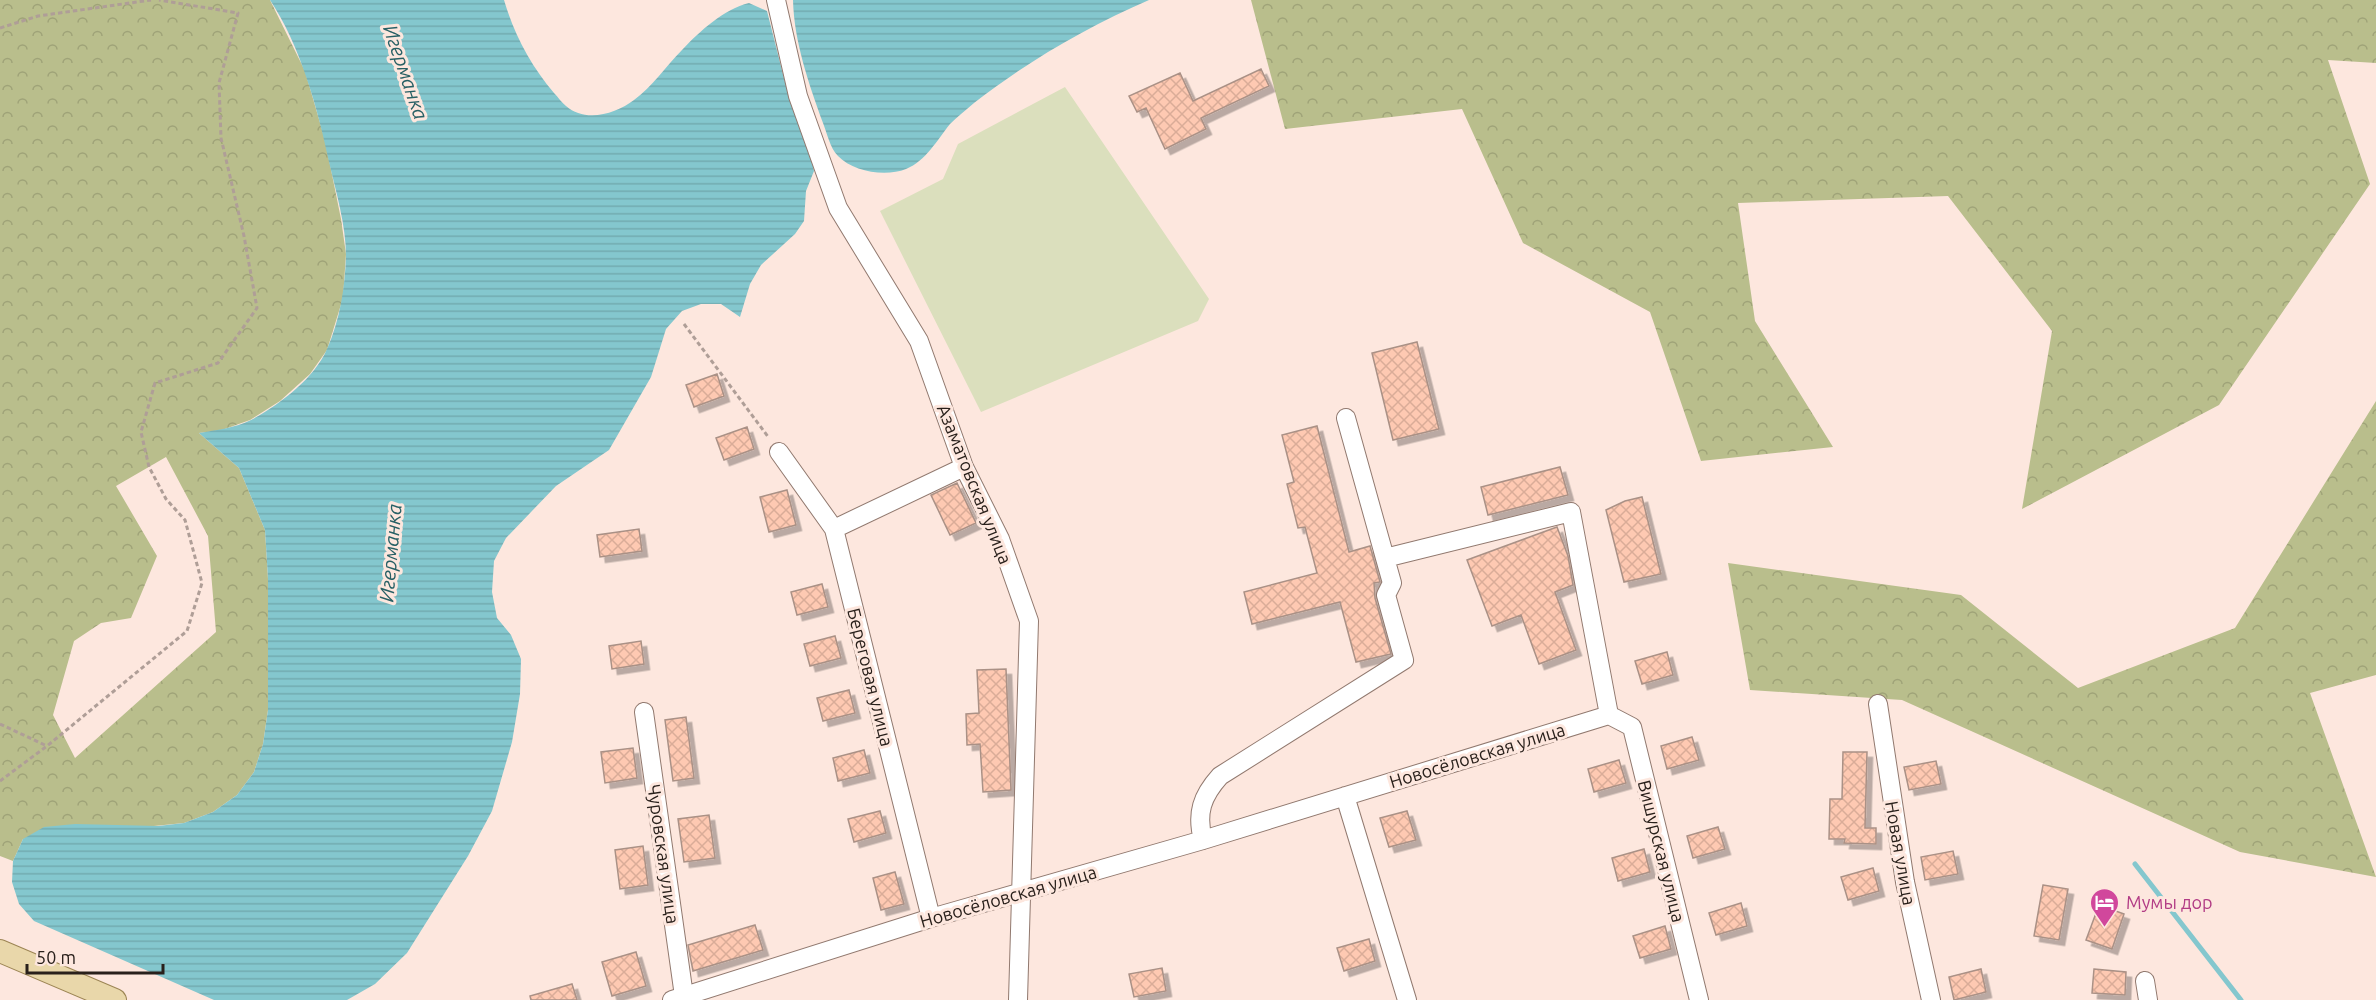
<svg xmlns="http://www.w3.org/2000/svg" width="2376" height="1000" viewBox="0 0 2376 1000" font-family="Ubuntu,sans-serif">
<defs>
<pattern id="forest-crowns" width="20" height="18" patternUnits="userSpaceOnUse" patternTransform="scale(1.5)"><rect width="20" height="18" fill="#b9be8c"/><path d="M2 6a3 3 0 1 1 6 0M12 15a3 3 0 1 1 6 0" fill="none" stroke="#9fa378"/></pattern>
<pattern id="water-rules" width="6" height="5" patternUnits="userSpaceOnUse" patternTransform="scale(1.5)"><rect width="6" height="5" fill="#84c7ce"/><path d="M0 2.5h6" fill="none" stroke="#72abb0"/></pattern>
<pattern id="building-cross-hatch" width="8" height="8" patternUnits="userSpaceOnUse" patternTransform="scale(1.5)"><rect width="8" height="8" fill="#fec9b2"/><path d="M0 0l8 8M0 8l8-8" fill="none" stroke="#daac98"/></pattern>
<filter id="shadow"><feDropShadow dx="5.5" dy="5.5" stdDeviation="0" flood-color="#0004"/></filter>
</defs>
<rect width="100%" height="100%" fill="#fde7de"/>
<path fill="url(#forest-crowns)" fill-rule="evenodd" d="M 0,0 L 270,0 L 305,71 L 325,140 L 341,219 L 346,254 L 343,298 L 327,350 L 310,374 L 280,401 L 250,420 L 222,430 L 199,433 L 239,468 L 265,530 L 268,579 L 268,710 L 263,744 L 254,772 L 237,795 L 213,812 L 184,823 L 23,839 L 13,861 L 0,856 ZM 166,457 L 208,536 L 216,632 L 75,758 L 53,715 L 74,641 L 101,623 L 131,618 L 157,556 L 116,486 Z
M 1251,0 L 2376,0 L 2376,63 L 2328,60 L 2370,184 L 2219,405 L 2022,509 L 2052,331 L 1948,196 L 1738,203 L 1755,321 L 1833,447 L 1701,461 L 1650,312 L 1523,243 L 1462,109 L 1285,129 Z
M 2376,401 L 2376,675 L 2310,693 L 2376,877 L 2240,852 L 1902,700 L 1750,690 L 1728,563 L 1961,595 L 2078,688 L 2235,628 Z"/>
<path fill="#dbdfbd" d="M 1065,87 L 1209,299 L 1198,321 L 981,412 L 880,211 L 943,179 L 958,144 Z"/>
<path fill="url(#water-rules)" d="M 270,0 L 504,0 C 514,34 531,66 554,93 C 558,97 562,103 566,106 C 585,123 616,114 634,100 C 652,87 666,66 682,50 C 700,31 724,9 749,3 L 767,11 L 786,86 L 809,146 L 814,171 L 806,191 L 804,221 L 795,234 L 761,265 L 750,284 L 740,317 L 721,304 L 701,304 L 682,311 L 666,329 L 651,377 L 609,450 L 556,486 L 506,538 L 494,561 L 492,592 L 497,618 L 511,635 L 521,659 L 520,694 L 512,742 L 492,811 L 468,856 L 407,953 L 375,984 L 347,1000 L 214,1000 L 34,921 L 19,904 L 12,882 L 13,861 L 23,839 L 44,827 L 75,824 L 158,826 L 184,823 L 213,812 L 237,795 L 254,772 L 263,744 L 268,710 L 268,579 L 265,530 L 239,468 L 199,433 C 216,430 235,428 251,420 C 279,405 314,379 327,349 C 340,320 345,287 346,256 C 346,225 336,192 329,162 C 318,109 300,45 270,0 Z
M 793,0 L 1149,0 C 1087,27 1028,61 974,103 C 966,110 957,117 950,124 C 937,140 926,161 906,169 C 886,177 853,172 838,156 C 830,148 827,133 823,123 C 809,84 794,42 793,0 Z"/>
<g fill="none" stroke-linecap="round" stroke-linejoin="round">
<path stroke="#84c7ce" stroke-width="5" d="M 2135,864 L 2241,1000"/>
</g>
<path fill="url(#building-cross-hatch)" stroke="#aa9186" stroke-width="1.5" filter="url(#shadow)" d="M 1261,69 L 1269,86 L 1201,118 L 1206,129 L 1165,149 L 1146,108 L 1137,112 L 1129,96 L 1180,73 L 1193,101 Z
M 1417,342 L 1439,429 L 1393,440 L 1372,353 Z
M 717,374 L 724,396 L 694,407 L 686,385 Z
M 1317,426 L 1349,552 L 1370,546 L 1380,582 L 1374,583 L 1375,598 L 1391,654 L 1356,662 L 1340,602 L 1252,624 L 1244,592 L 1317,573 L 1305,527 L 1298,528 L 1287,484 L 1294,482 L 1282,435 Z
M 747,427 L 754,449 L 724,460 L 716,438 Z
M 1560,467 L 1568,495 L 1488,515 L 1481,487 Z
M 957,483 L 976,523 L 950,535 L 931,495 Z
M 787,490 L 796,525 L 769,532 L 760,497 Z
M 1642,497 L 1661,574 L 1624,582 L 1606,510 L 1625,501 Z
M 1557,527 L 1568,556 L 1573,585 L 1555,592 L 1576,650 L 1539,664 L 1521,615 L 1492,626 L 1467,560 Z
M 639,529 L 642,551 L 600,557 L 597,535 Z
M 822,584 L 828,607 L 797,615 L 791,592 Z
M 835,636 L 841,658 L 810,666 L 804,644 Z
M 641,641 L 644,664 L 612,669 L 609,646 Z
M 1667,652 L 1673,675 L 1642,684 L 1635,661 Z
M 1006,669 L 1011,790 L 983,792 L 980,744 L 967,745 L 966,714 L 979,713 L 977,670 Z
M 849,690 L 855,713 L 823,721 L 817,698 Z
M 686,717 L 694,778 L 673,781 L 665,720 Z
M 1692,737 L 1699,760 L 1667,769 L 1661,746 Z
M 633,748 L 637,778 L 605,783 L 601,752 Z
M 864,750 L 870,773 L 838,781 L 833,758 Z
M 1843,752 L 1867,752 L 1865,828 L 1876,828 L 1876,844 L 1844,843 L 1845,839 L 1829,839 L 1830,799 L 1842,799 Z
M 1619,760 L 1626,783 L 1594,792 L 1588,769 Z
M 1936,761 L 1941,784 L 1909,790 L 1904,767 Z
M 880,811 L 886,833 L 854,842 L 848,819 Z
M 1407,811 L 1416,840 L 1389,847 L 1380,818 Z
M 709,815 L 715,858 L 684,862 L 678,819 Z
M 1718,827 L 1725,849 L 1693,858 L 1687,836 Z
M 643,846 L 648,885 L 620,889 L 615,850 Z
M 1644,849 L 1650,872 L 1618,881 L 1612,858 Z
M 1953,851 L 1958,874 L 1925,880 L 1921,857 Z
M 1873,868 L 1879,891 L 1848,900 L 1841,877 Z
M 895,872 L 904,904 L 881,910 L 873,878 Z
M 2043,885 L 2068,889 L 2059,940 L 2034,936 Z
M 1741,903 L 1747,926 L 1716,935 L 1709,913 Z
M 2099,905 L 2124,914 L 2112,949 L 2086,940 Z
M 755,925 L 763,950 L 693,971 L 688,945 Z
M 1665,926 L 1671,949 L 1640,958 L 1633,936 Z
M 1369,939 L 1375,961 L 1344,971 L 1337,948 Z
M 636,952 L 646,986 L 612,996 L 602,962 Z
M 1162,968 L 1166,991 L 1134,997 L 1129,974 Z
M 1981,969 L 1986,992 L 1954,1000 L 1949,977 Z
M 2094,969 L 2126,972 L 2125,995 L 2092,993 Z
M 572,984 L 577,1000 L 531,1000 L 530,996 Z"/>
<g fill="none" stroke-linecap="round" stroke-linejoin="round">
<defs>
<path id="minor" d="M 776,0 L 798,96 L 838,208 L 919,341 L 964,467 L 1000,539 L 1029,621 L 1018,1000
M 1346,418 L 1385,558 L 1571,512 L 1609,715
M 779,452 L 834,529 L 931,918
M 834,529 L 964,467
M 1878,704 L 1905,882 L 1931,1000
M 644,712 L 684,996
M 1609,715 L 1632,727 L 1699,1000
M 1345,796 L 1407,1000
M 1203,840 C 1196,813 1202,796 1220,776 L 1404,660 L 1386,595 L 1392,583 L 1385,558
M 2145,981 L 2148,1000
M 672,1000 L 931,918 L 1203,840 L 1609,715"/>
<path id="major" d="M 0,951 L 115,1000"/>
</defs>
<use href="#minor" stroke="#91796f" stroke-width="20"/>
<use href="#major" stroke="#9c8554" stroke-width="24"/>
<path stroke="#af9e97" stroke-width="3" stroke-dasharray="4.5 3" stroke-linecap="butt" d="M 0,28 L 38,16 L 151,0
M 684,324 L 769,438
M 0,724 L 47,746
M 0,781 L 47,746 L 187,631 L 202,583 L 185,520 L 166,499 L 149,467 L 141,432 L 155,383 L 218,363 L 257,308 L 244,236 L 221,138 L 219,83 L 238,13 L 159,0"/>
<use href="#minor" stroke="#fff" stroke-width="18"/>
<use href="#major" stroke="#e9d7aa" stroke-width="22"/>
</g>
<defs>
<symbol id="hotel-pin" viewBox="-11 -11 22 30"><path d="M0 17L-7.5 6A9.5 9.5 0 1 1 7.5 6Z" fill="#d1479c" stroke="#fde7de"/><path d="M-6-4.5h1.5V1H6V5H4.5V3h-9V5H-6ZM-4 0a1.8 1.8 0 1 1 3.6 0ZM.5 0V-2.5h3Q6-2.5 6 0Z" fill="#fff"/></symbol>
</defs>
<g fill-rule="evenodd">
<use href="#hotel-pin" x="2088" y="886" width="33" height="45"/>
</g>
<g text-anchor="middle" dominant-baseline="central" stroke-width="6" stroke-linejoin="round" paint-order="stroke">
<g font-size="18" fill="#29201b" stroke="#fde7de">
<text transform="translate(975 484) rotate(68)">Азаматовская улица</text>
<text transform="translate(871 677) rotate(76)">Береговая улица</text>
<text transform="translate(1477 755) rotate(-17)">Новосёловская улица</text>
<text transform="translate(1662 851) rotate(76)">Вишурская улица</text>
<text transform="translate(1901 853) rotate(80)">Новая улица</text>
<text transform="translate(664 854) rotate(82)">Чуровская улица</text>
<text transform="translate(1008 896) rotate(-16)">Новосёловская улица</text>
</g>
<g font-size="18" fill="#b23c85" stroke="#fde7de" text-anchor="start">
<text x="2126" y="902">Мумы дор</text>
</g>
<g font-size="20" font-style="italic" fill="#286065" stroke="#fde7de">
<text transform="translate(406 72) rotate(71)">Игерманка</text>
<text transform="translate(390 553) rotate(-85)">Игерманка</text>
</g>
</g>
<path d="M27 964v9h136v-9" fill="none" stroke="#29201b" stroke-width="3"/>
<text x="36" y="964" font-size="18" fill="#29201b" stroke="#fde7de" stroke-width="4.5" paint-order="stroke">50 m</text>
</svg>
